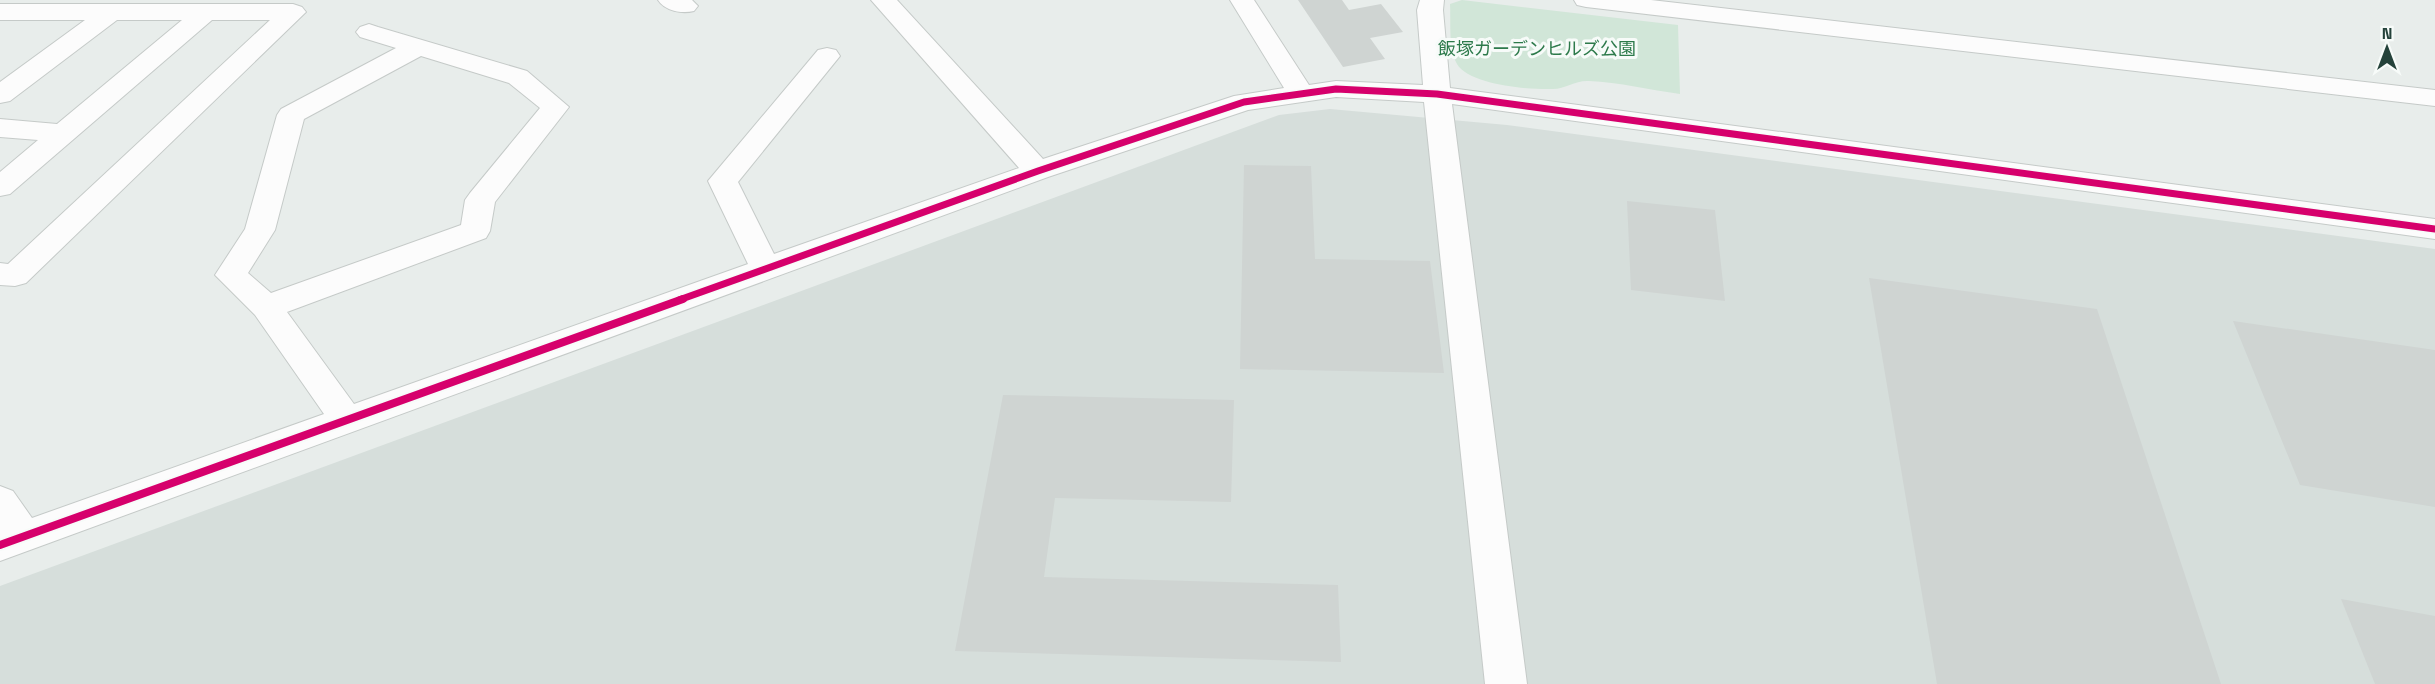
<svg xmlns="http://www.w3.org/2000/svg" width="2435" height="684" viewBox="0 0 2435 684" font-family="'Space Grotesk','Noto Sans JP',sans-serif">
<rect width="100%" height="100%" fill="#e8edeb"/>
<path fill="#d6dedb" d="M 1330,109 L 1507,125 L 2435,249 L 2435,684 L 0,684 L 0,586 L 1279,115 Z"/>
<path fill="#d1e6d8" d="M 1462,0 L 1678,25 L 1680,94 C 1650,90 1619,82 1589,81 C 1576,80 1565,89 1553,89 C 1530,90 1469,85 1457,64 C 1448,49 1451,21 1450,4 Z"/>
<path fill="#cfd4d2" d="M 1298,0 L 1342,0 L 1349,10 L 1381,4 L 1403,32 L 1370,38 L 1385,59 L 1343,67 Z
M 1244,165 L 1311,166 L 1315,259 L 1430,261 L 1444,373 L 1240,369 Z
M 1627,201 L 1715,210 L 1725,301 L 1631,290 Z
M 1869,278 L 2097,309 L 2221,684 L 1937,684 Z
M 2233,321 L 2435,350 L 2435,507 L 2300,485 Z
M 1003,395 L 1234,400 L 1231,502 L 1055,498 L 1044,577 L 1338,585 L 1341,662 L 955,651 Z
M 2341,599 L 2435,616 L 2435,684 L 2375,684 Z"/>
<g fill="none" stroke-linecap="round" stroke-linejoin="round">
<defs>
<path id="minor" d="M 658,0 L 692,0 L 698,6 L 694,11 C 682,14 665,11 658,0 Z
M 871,0 L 897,0 L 1043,159 L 1234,96 L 1284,88 L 1230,0 L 1254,0 L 1309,85 L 1336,81 L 1423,85 L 1417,10 L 1420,0 L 1444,0 L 1443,10 L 1450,88 L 2435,219 L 2435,239 L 1452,104 L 1527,684 L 1485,684 L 1424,102 L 1336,97 L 1248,110 L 1048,177 L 0,561 L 0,486 L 13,491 L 32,518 L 324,414 L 255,315 L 215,275 L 245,229 L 277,115 L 281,109 L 396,48 L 360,37 L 356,32 L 360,27 L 369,24 L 378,27 L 527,71 L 569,107 L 495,202 L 490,231 L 486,238 L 287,312 L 354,404 L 748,264 L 708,181 L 818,50 L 827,48 L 836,50 L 840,56 L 738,182 L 774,254 L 1019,168 ZM 421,56 L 509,83 L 540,108 L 470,193 L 465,200 L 461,225 L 271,293 L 248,273 L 275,230 L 304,119 Z
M 1574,0 L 1651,0 L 2435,90 L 2435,106 L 1586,7 L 1577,5 Z
M 0,4 L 293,4 L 302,7 L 306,12 L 26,283 L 15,286 L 0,285 L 0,263 L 8,264 L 270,20 L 212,20 L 10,194 L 0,196 L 0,172 L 38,140 L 0,137 L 0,119 L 57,124 L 182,20 L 117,20 L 10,101 L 0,103 L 0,82 L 85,20 L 0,20 Z"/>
</defs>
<use href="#minor" stroke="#c5cac8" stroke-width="2"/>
<use href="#minor" fill="#fcfcfc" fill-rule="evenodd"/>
<defs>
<path id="cycleway-far1" d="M 679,300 L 1038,171 L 1244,102 L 1336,89 L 1437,94 L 2435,229"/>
<path id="cycleway" d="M 0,545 L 683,299"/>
</defs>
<use href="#cycleway-far1" stroke="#f7fbf9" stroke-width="10"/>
<use href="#cycleway" stroke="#f7fbf9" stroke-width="12"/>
<use href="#cycleway-far1" stroke="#d6006c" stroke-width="7"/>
<use href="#cycleway" stroke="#d6006c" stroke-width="8"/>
</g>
<g text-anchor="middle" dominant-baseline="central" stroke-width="6" stroke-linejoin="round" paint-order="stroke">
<g font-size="18" fill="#2d7a4b" stroke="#f7fbf9">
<text x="1537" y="48">飯塚ガーデンヒルズ公園</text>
</g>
</g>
<g transform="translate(2387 48)" stroke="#f7fbf9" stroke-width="4.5" paint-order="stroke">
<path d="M0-4.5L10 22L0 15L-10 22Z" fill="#24423a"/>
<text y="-9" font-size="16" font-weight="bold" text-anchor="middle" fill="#24423a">N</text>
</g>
</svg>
